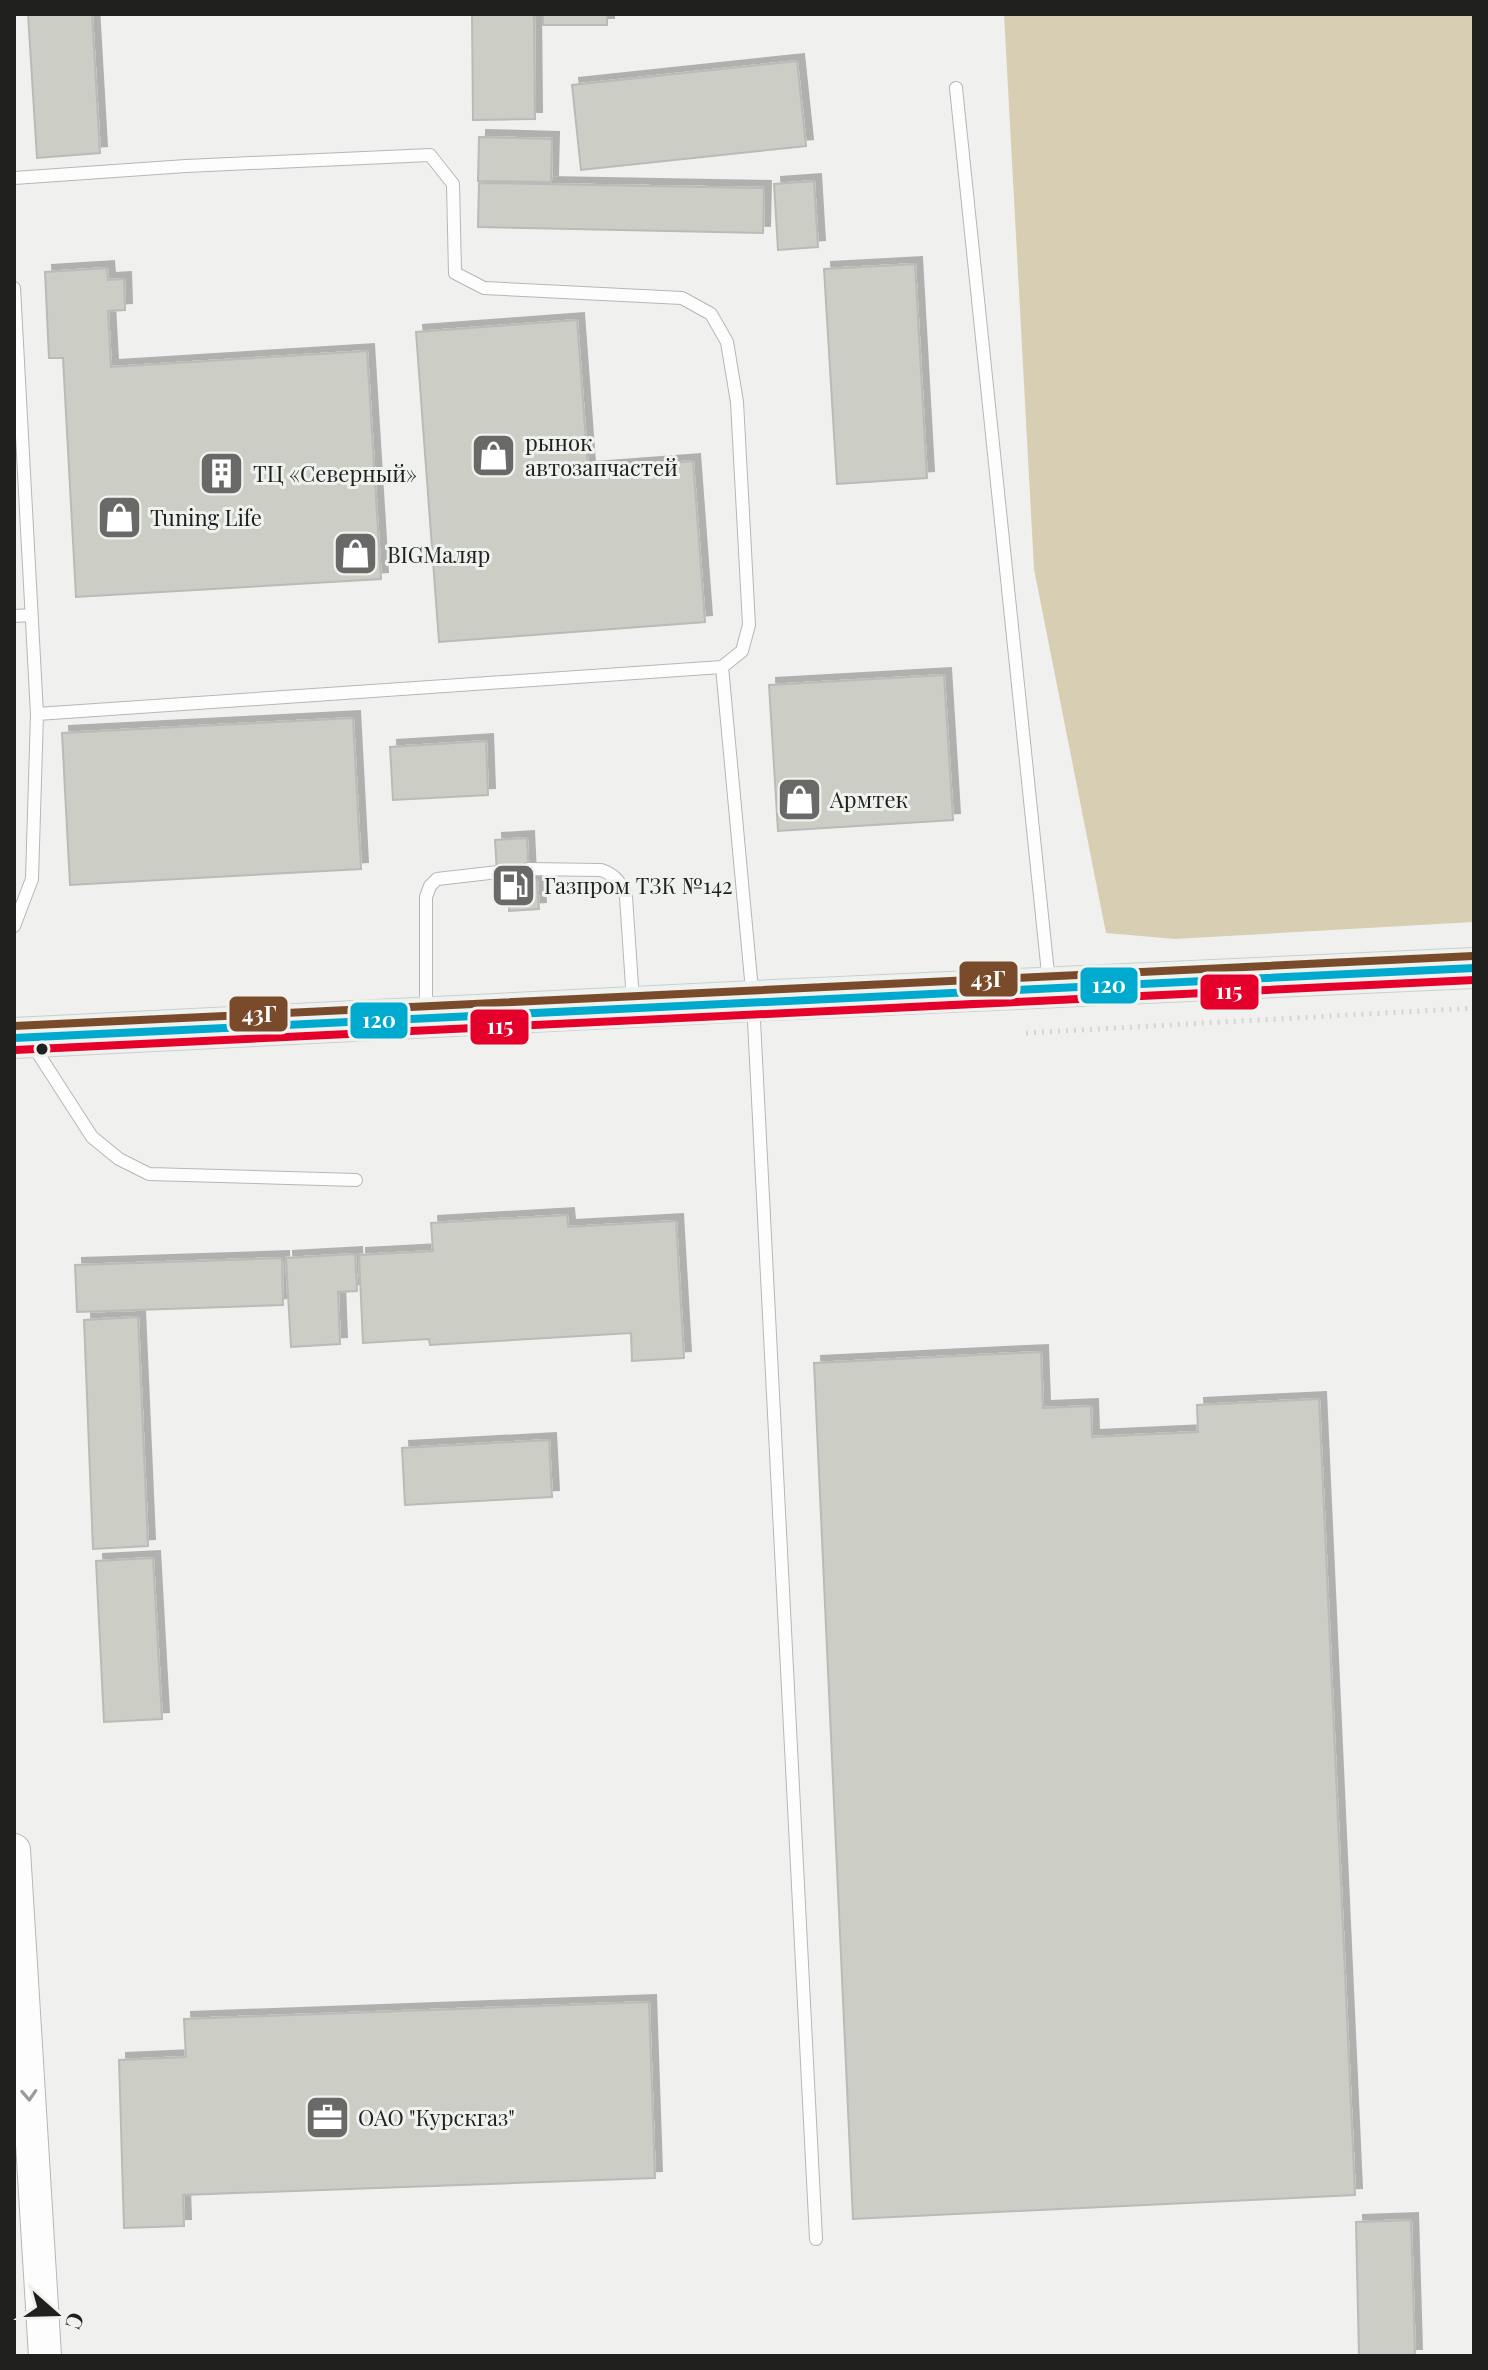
<svg xmlns="http://www.w3.org/2000/svg" width="1488" height="2370" viewBox="0 0 1488 2370" font-family="'Playfair Display',serif">
<defs>
<filter id="shadow"><feDropShadow dx="7" dy="-7" stdDeviation="0" flood-color="#0004"/></filter>
</defs>
<rect width="100%" height="100%" fill="#f0f1ef"/>
<path fill="#d7ceb4" d="M 1004,14 L 1474,14 L 1474,922 L 1175,939 L 1106,933 L 1034,569 Z"/>
<path fill="#cccdc4" stroke="#babab9" stroke-width="2" filter="url(#shadow)" d="M 28,14 L 92,14 L 100,153 L 37,158 Z
M 472,14 L 534,14 L 535,119 L 473,120 Z
M 543,14 L 607,14 L 607,25 L 543,25 Z
M 797,61 L 806,146 L 581,170 L 572,85 Z
M 479,137 L 552,139 L 551,182 L 478,181 Z
M 814,181 L 818,247 L 778,250 L 774,184 Z
M 479,183 L 764,188 L 763,233 L 478,227 Z
M 915,264 L 927,478 L 837,484 L 824,269 Z
M 107,268 L 108,280 L 124,279 L 125,310 L 108,311 L 111,367 L 367,351 L 381,579 L 76,597 L 63,358 L 49,358 L 45,272 Z
M 577,320 L 588,469 L 693,461 L 705,622 L 439,642 L 416,332 Z
M 944,675 L 953,820 L 778,831 L 769,685 Z
M 353,718 L 361,869 L 70,885 L 62,733 Z
M 486,741 L 488,795 L 393,800 L 390,747 Z
M 527,838 L 529,880 L 537,880 L 539,909 L 509,911 L 509,905 L 499,906 L 495,840 Z
M 567,1215 L 568,1227 L 676,1221 L 684,1358 L 632,1361 L 631,1333 L 430,1345 L 429,1339 L 363,1343 L 359,1255 L 433,1251 L 431,1223 Z
M 355,1254 L 357,1291 L 338,1292 L 340,1344 L 291,1347 L 286,1258 Z
M 282,1258 L 283,1305 L 77,1312 L 75,1265 Z
M 138,1317 L 148,1546 L 93,1549 L 84,1320 Z
M 1041,1352 L 1043,1408 L 1091,1406 L 1092,1437 L 1198,1432 L 1197,1405 L 1319,1399 L 1355,2195 L 853,2219 L 814,1363 Z
M 549,1440 L 552,1497 L 405,1505 L 402,1448 Z
M 153,1558 L 162,1719 L 104,1722 L 96,1561 Z
M 649,2002 L 655,2178 L 183,2195 L 184,2226 L 124,2228 L 119,2060 L 186,2057 L 184,2019 Z
M 1411,2220 L 1415,2356 L 1359,2356 L 1356,2222 Z"/>
<g fill="none" stroke-linecap="round" stroke-linejoin="round">
<defs>
<path id="service" d="M 956,88 L 1049,983
M 14,178 L 186,166 L 430,155 L 453,184 L 455,273 L 484,288 L 682,298 L 711,314 L 727,342 L 737,402 L 749,625 L 742,651 L 722,667 L 37,714 L 32,879 L 14,926
M 14,288 L 37,714
M 14,616 L 31,615
M 722,667 L 753,1001 L 816,2239
M 528,869 L 601,870 C 616,875 621,883 626,897 L 633,1001
M 426,1011 L 426,897 L 430,886 L 437,879 L 498,872
M 32,1044 L 92,1137 L 119,1159 L 149,1174 L 356,1180"/>
<path id="tertiary" d="M 14,1850 L 45,2356"/>
<path id="primary" d="M 14,1038 L 753,1001 L 1474,968"/>
</defs>
<use href="#service" stroke="#b6b7b5" stroke-width="14"/>
<use href="#tertiary" stroke="#b6b7b5" stroke-width="34"/>
<use href="#primary" stroke="#cdcecd" stroke-width="42"/>
<path stroke="#d4d5d4" stroke-width="5" stroke-dasharray="2 6" stroke-linecap="butt" d="M 1026,1033 L 1474,1008"/>
<use href="#service" stroke="#fdfdfd" stroke-width="12"/>
<use href="#tertiary" stroke="#fdfdfd" stroke-width="32"/>
<use href="#primary" stroke="#ecf3ef" stroke-width="40"/>
<defs>
<path id="bus-1" d="M 14,1038 L 1474,968"/>
<path id="bus-2" d="M 15,1050 L 1474,980"/>
<path id="bus-3" d="M 14,1026 L 1473,956"/>
</defs>
<use href="#bus-1" stroke="#eff2ee" stroke-width="14"/>
<use href="#bus-2" stroke="#eff2ee" stroke-width="14"/>
<use href="#bus-3" stroke="#eff2ee" stroke-width="14"/>
<use href="#bus-1" stroke="#00a9ce" stroke-width="8"/>
<use href="#bus-2" stroke="#e4002b" stroke-width="8"/>
<use href="#bus-3" stroke="#7a4b2a" stroke-width="8"/>
</g>
<defs><path id="oneway-chevron" d="M-2-3.5L2.5 0L-2 3.5" fill="none" stroke-width="1.6" stroke-linecap="round" stroke-linejoin="round" transform="scale(2)"/></defs>
<use stroke="#9a9a99" href="#oneway-chevron" transform="translate(29 2095) rotate(87)"/>
<defs>
<symbol id="shop-square" viewBox="-11 -11 22 22"><rect x="-9" y="-9" width="18" height="18" rx="4" fill="#696a68" stroke="#eff2ee"/><path d="M-5-2.5h2.3a2.7 3.5 0 0 1 5.4 0H5L5.5 6h-11ZM-1.5-2.5h3a1.5 2.3 0 0 0-3 0Z" fill="#fff"/></symbol>
<symbol id="building-square" viewBox="-11 -11 22 22"><rect x="-9" y="-9" width="18" height="18" rx="4" fill="#696a68" stroke="#eff2ee"/><path d="M-4-6H4V6H1V3H-1V6H-4ZM-2.5-4.3h1.7v1.8h-1.7ZM.8-4.3h1.7v1.8H.8ZM-2.5-1h1.7V.8h-1.7ZM.8-1h1.7V.8H.8Z" fill="#fff"/></symbol>
<symbol id="fuel-square" viewBox="-11 -11 22 22"><rect x="-9" y="-9" width="18" height="18" rx="4" fill="#696a68" stroke="#eff2ee"/><path d="M-5.5-6h7V0h2V4h1.3V-2.5L3-4.5l.8-.8L6-3V5H2.5V1h-1V6h-7ZM-4.2-4.7v3.2H.2V-4.7Z" fill="#fff"/></symbol>
<symbol id="office-square" viewBox="-11 -11 22 22"><rect x="-9" y="-9" width="18" height="18" rx="4" fill="#696a68" stroke="#eff2ee"/><path d="M-6-3h4V-5.5h4V-3h4V5H-6ZM-1-4.5V-3h2v-1.5ZM-6 0V1H6V0Z" fill="#fff"/></symbol>
</defs>
<g fill-rule="evenodd">
<use href="#shop-square" x="468" y="430" width="51" height="51"/>
<use href="#building-square" x="196" y="448" width="51" height="51"/>
<use href="#shop-square" x="94" y="492" width="51" height="51"/>
<use href="#shop-square" x="330" y="528" width="51" height="51"/>
<use href="#shop-square" x="774" y="774" width="51" height="51"/>
<use href="#fuel-square" x="488" y="860" width="51" height="51"/>
<use href="#office-square" x="302" y="2092" width="51" height="51"/>
</g>
<circle fill="#20211f" stroke="#eff2ee" stroke-width="3" cx="42" cy="1049" r="7"/>
<g text-anchor="middle" dominant-baseline="central" stroke-width="6" stroke-linejoin="round" paint-order="stroke">
<g font-size="22" fill="#20211f" stroke="#eff2ee" text-anchor="start">
<text x="525" y="442">рынок<tspan x="525" dy="25">автозапчастей</tspan></text>
<text x="253" y="473">ТЦ «Северный»</text>
<text x="150" y="517">Tuning Life</text>
<text x="387" y="554">BIGМаляр</text>
<text x="830" y="799">Армтек</text>
<text x="544" y="885">Газпром ТЗК №142</text>
<text x="358" y="2117">ОАО "Курскгаз"</text>
</g>
</g>
<g stroke="#eff2ee" stroke-width="3">
<rect x="958" y="960" width="61" height="38" rx="8" fill="#7a4b2a"/>
<rect x="1079" y="966" width="60" height="39" rx="8" fill="#00a9ce"/>
<rect x="1199" y="973" width="61" height="38" rx="8" fill="#e4002b"/>
<rect x="228" y="995" width="61" height="38" rx="8" fill="#7a4b2a"/>
<rect x="349" y="1001" width="60" height="39" rx="8" fill="#00a9ce"/>
<rect x="469" y="1008" width="61" height="38" rx="8" fill="#e4002b"/>
</g>
<g font-size="22" text-anchor="middle" font-weight="bold" fill="#fff">
<text x="988" y="987">43Г</text>
<text x="1109" y="993">120</text>
<text x="1229" y="999">115</text>
<text x="259" y="1022">43Г</text>
<text x="379" y="1028">120</text>
<text x="500" y="1034">115</text>
</g>
<rect width="1488" height="2370" fill="none" stroke="#20211f" stroke-width="32"/>
<g transform="translate(56 2314) rotate(110)" stroke="#eff2ee" stroke-width="6" paint-order="stroke">
<path d="M0-6L14 30L0 20L-14 30Z" fill="#20211f"/>
<text y="-12" font-size="22" font-weight="bold" text-anchor="middle" fill="#20211f">С</text>
</g>
</svg>
